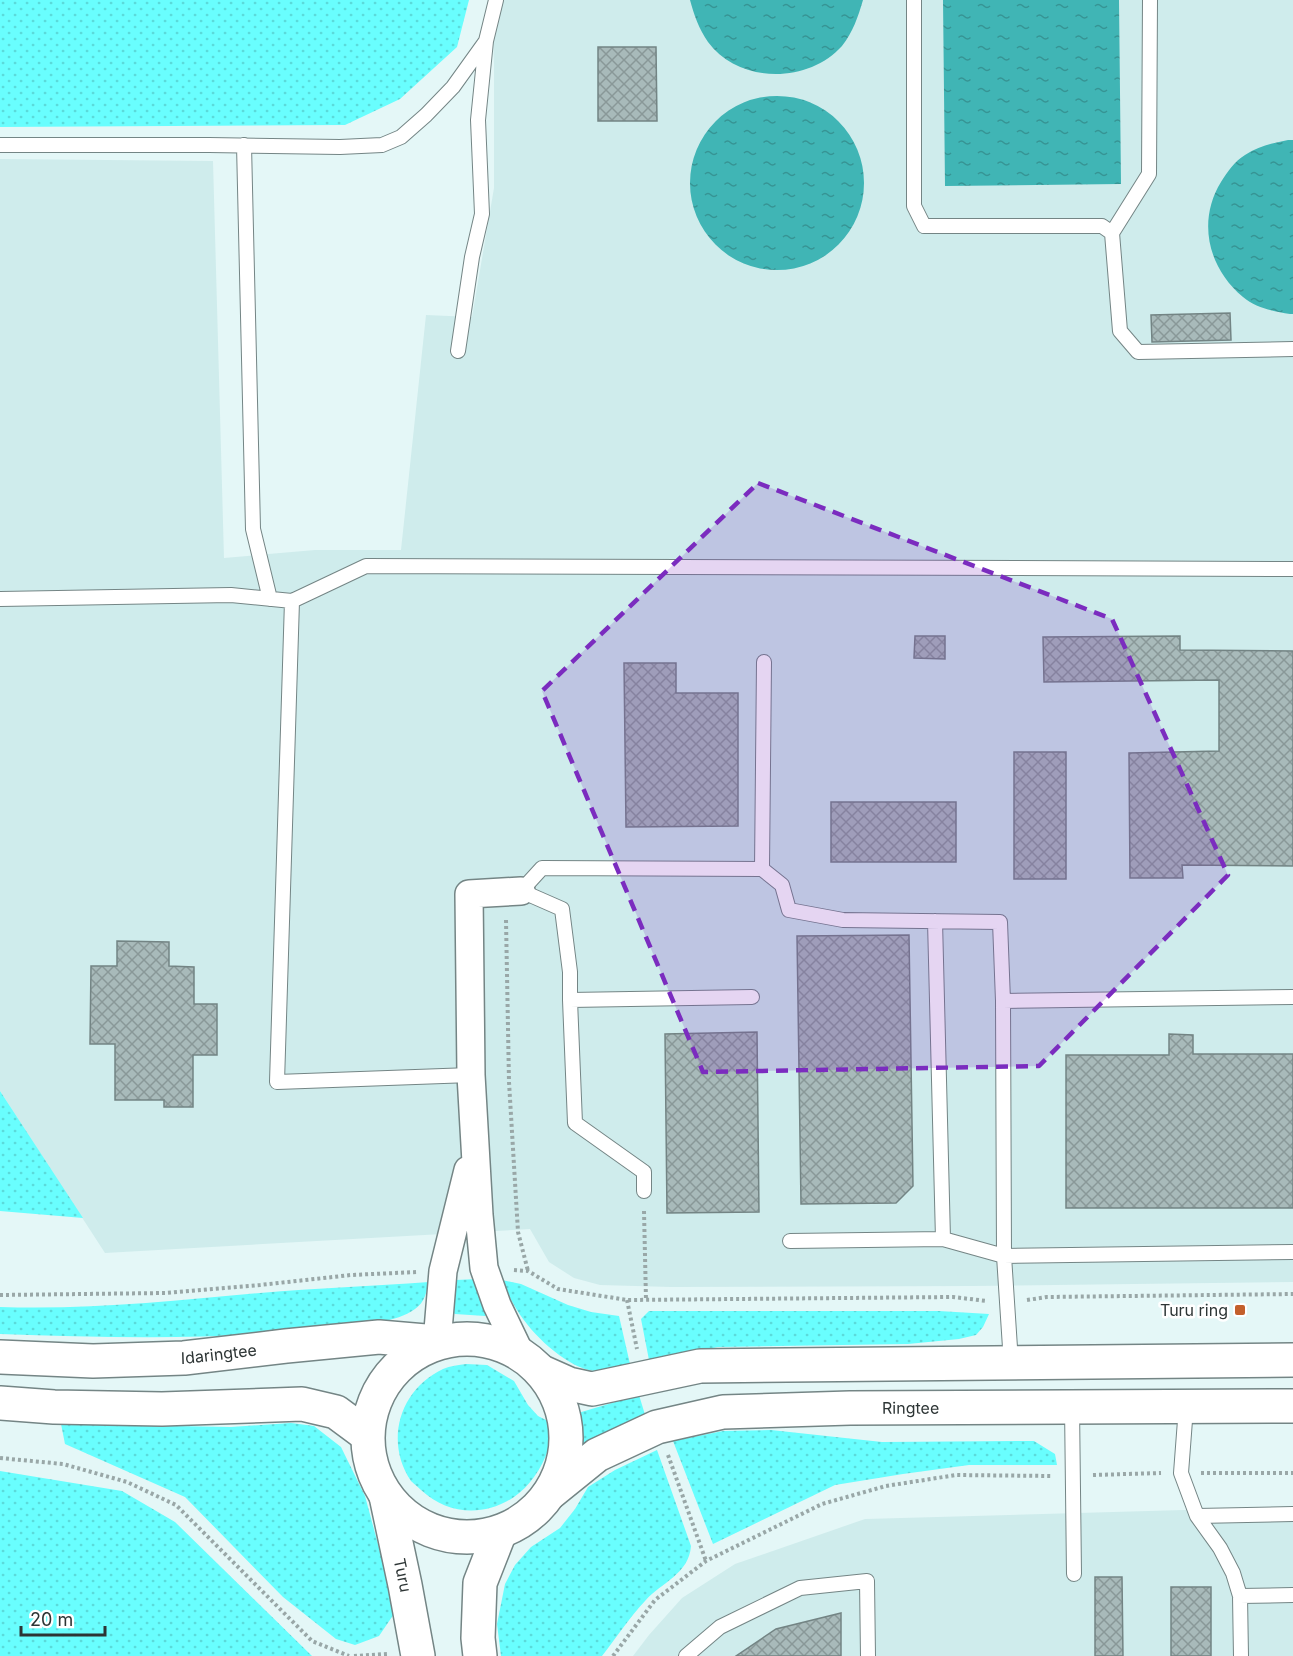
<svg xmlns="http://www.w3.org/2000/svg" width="1293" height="1656" viewBox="0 0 1293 1656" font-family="Inter,sans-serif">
<defs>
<pattern id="green-dots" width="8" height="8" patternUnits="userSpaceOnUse" patternTransform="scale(1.5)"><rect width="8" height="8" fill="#69fefe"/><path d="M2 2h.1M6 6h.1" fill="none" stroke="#5bdada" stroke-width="1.8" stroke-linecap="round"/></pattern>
<pattern id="water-ripples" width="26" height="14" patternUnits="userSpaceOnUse" patternTransform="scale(1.5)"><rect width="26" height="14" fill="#40b5b5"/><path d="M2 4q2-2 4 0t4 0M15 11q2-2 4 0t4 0" fill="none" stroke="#369494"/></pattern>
<pattern id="building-cross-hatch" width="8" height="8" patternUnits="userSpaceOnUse" patternTransform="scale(1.5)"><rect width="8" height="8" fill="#a8baba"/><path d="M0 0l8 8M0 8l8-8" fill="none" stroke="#899898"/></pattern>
</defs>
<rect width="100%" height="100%" fill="#e4f7f7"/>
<path fill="#cfecec" d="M 492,0 L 1293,0 L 1293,1282 L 972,1286 L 671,1287 L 600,1285 L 574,1278 L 549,1262 L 530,1229 L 105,1253 L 0,1091 L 0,159 L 213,161 L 224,558 L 315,550 L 401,550 L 426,315 L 472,317 L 494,188 L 494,65 Z
M 1293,1507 L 1293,1656 L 633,1656 L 649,1635 L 682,1598 L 735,1564 L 865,1519 Z"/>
<path fill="url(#green-dots)" d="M 0,0 L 469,0 L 457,47 L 400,99 L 345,125 L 0,127 Z
M 0,1091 L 83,1218 L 0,1211 Z
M 478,1279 L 489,1310 L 485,1316 L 455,1314 L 452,1312 L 456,1280 Z
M 502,1280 L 521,1284 L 568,1305 L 591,1312 L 619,1316 L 630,1364 C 617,1367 599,1374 585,1369 C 558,1360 527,1329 514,1305 C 509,1297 506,1288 502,1280 Z
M 429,1282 C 426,1293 425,1302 415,1309 C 395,1323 368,1323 345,1326 C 231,1341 115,1338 0,1334 L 0,1307 C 87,1310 174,1301 260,1293 C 316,1288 373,1286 429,1282 Z
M 649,1311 L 939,1311 L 989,1314 L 983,1327 L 976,1335 L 959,1339 L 908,1344 L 718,1347 L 649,1360 L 641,1319 Z
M 466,1364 L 487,1365 L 514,1381 L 528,1405 L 538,1416 L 550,1422 C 550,1431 551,1441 548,1450 C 542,1468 529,1487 514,1497 C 484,1517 448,1515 421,1490 C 418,1487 414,1484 411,1481 C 384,1441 400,1389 443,1369 C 450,1366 459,1365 466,1364 Z
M 639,1395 L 646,1418 L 580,1446 L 578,1413 Z
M 291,1423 L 314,1426 L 341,1447 L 365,1496 L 396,1611 L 379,1636 L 355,1645 L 336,1639 L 283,1597 L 185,1497 L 65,1444 L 61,1424 L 231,1427 Z
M 771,1430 L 882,1442 L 1034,1441 L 1055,1454 L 1057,1465 L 969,1465 L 903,1474 L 835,1485 L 713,1544 L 673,1441 L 723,1431 Z
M 657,1450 L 691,1546 C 689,1574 662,1582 645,1601 C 629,1618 616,1638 602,1656 L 501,1656 L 497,1624 L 505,1584 L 515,1565 L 531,1547 L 560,1528 L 575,1509 L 588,1487 L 615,1470 Z
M 0,1471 L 122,1491 L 175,1522 L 312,1656 L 0,1656 Z"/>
<path fill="url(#water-ripples)" d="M 690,0 L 863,0 C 858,17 853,32 842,46 C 808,84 739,84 708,42 C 699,29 694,15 690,0 Z
M 943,0 L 1119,0 L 1121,184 L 945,186 Z
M690 183a87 87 0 1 1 174 0a87 87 0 1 1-174 0Z
M 1288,140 L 1293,140 L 1293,314 L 1290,314 C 1273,311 1256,308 1243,297 C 1208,268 1197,221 1221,182 C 1227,172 1235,161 1245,155 C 1259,146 1273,143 1288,140 Z"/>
<path fill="url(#building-cross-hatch)" stroke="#738484" stroke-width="1.5" d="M 598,47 L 656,47 L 657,121 L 598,121 Z
M 1230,313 L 1231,340 L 1152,342 L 1151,315 Z
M 915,636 L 945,636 L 945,659 L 914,658 Z
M 1180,636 L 1180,650 L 1293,651 L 1293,866 L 1182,865 L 1183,878 L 1130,878 L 1129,753 L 1219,751 L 1219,680 L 1044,682 L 1043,637 Z
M 624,663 L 676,663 L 676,693 L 738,693 L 738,826 L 626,827 Z
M 1014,752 L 1066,752 L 1066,879 L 1014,879 Z
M 831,802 L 956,802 L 956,862 L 831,862 Z
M 909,935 L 913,1186 L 896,1203 L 801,1204 L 797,936 Z
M 117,941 L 169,942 L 169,966 L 194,967 L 194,1004 L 217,1004 L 217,1055 L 193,1055 L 193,1107 L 164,1107 L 164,1100 L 115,1100 L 115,1044 L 90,1044 L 91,966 L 117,966 Z
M 757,1032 L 759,1212 L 667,1213 L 665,1034 Z
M 1169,1034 L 1193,1035 L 1193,1054 L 1293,1054 L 1293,1208 L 1066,1208 L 1066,1055 L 1169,1055 Z
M 1095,1577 L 1122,1577 L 1123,1656 L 1095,1656 Z
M 1171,1587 L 1211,1587 L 1211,1656 L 1171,1656 Z
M 841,1613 L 841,1656 L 736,1656 L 776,1629 Z"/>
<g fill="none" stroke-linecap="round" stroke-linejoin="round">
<defs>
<path id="service" d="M 914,0 L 914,206 L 924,226 L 1102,226 L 1112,233
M 1150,0 L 1149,174 L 1112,233 L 1120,331 L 1138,352 L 1293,349
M 0,145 L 209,145 L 340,147 L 382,145 L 401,137 L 426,115 L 453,87 L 486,41
M 244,145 L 253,529 L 270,599
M 458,351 L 472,257 L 482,214 L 478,120 L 486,41 L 496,0
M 0,599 L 231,595 L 292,601
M 764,662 L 762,869 L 782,885 L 789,910 L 843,920 L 1000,922 L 1003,1001 L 1004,1256 L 1011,1363
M 935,921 L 943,1239
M 752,997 L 570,1000 L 570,972 L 562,909 L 521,891 L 542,868 L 762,869
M 570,1000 L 575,1123 L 644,1172 L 644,1191
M 1003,1001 L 1293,997
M 471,1075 L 277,1082 L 292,601 L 366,566 L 1293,569
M 790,1241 L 943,1239 L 1004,1256 L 1293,1252
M 1072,1406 L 1074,1574
M 1186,1407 L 1181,1473 L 1197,1516 L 1220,1548 L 1233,1573 L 1240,1596 L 1293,1595
M 1197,1516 L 1293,1514
M 1240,1596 L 1241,1656
M 686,1656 L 720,1627 L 800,1588 L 867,1581 L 868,1656"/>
<path id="minor" d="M 437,1342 L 443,1271 L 468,1170
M 520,1353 L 497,1305 L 484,1268 L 479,1215 L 471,1075 L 469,894 L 521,891"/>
<g id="secondary">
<circle cx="467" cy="1438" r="99"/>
<path id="s1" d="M 0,1357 L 93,1361 L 184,1358 L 286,1346 L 379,1337 L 437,1342"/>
<path d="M 542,1372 L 569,1384 L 592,1389 L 700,1366 L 1293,1360"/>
<path d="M 0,1403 L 54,1407 L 162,1409 L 302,1404 L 336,1412 L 367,1435"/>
<path id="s2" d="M 550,1493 L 597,1455 L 657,1427 L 723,1412 L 850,1408 L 1293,1406"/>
<path id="s3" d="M 386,1496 L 405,1585 L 418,1656"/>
<path d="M 480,1656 L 478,1638 L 480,1583 L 500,1532"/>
</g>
</defs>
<use href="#service" stroke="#748585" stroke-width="16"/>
<use href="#minor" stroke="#748585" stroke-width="30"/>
<use href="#secondary" stroke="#748585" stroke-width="36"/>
<path stroke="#99a7a7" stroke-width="4" stroke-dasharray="3 3" stroke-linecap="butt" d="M 506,920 L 509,1082 L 518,1232 L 528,1271
M 644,1211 L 646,1300
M 514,1270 L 528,1271 L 558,1289 L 627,1300 L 953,1297 L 987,1301
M 0,1295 L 165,1293 L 260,1285 L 351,1275 L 417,1272
M 627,1300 L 637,1349
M 1027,1300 L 1047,1297 L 1293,1294
M 668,1455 L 706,1561
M 0,1458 L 63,1464 L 127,1482 L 176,1505 L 312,1641 L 349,1656
M 1201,1473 L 1293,1473
M 1093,1475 L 1161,1473
M 354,1656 L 387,1654
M 613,1656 L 655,1600 L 706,1561 L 822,1504 L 886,1486 L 956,1475 L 1053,1476"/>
<use href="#service" stroke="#fff" stroke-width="14"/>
<use href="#minor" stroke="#fff" stroke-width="27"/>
<use href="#secondary" stroke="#fff" stroke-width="33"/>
</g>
<path fill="#7b2cbf" fill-opacity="0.2" stroke="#7b2cbf" stroke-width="4.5" stroke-dasharray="12 8" stroke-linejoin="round" d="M 758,483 L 1112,619 L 1228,875 L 1039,1066 L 703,1072 L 542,691 Z"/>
<rect fill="#c35f2b" stroke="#fff" stroke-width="2" x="1234" y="1304" width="12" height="12" rx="3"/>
<g text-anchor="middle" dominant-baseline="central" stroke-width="5" stroke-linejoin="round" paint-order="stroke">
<g font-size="16" fill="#2d3535" stroke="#fff" text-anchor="end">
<text x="1228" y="1310">Turu ring</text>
</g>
<g font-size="16" fill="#2d3535" stroke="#fff">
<text stroke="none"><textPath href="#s1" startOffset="219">Idaringtee</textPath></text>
<text stroke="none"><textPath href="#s2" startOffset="382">Ringtee</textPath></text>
<text stroke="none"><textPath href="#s3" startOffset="81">Turu</textPath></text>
</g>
</g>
<path d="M21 1626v9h84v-9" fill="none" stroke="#2d3535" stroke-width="3"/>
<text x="30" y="1626" font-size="18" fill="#2d3535" stroke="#ffffff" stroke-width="4.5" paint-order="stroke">20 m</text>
</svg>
